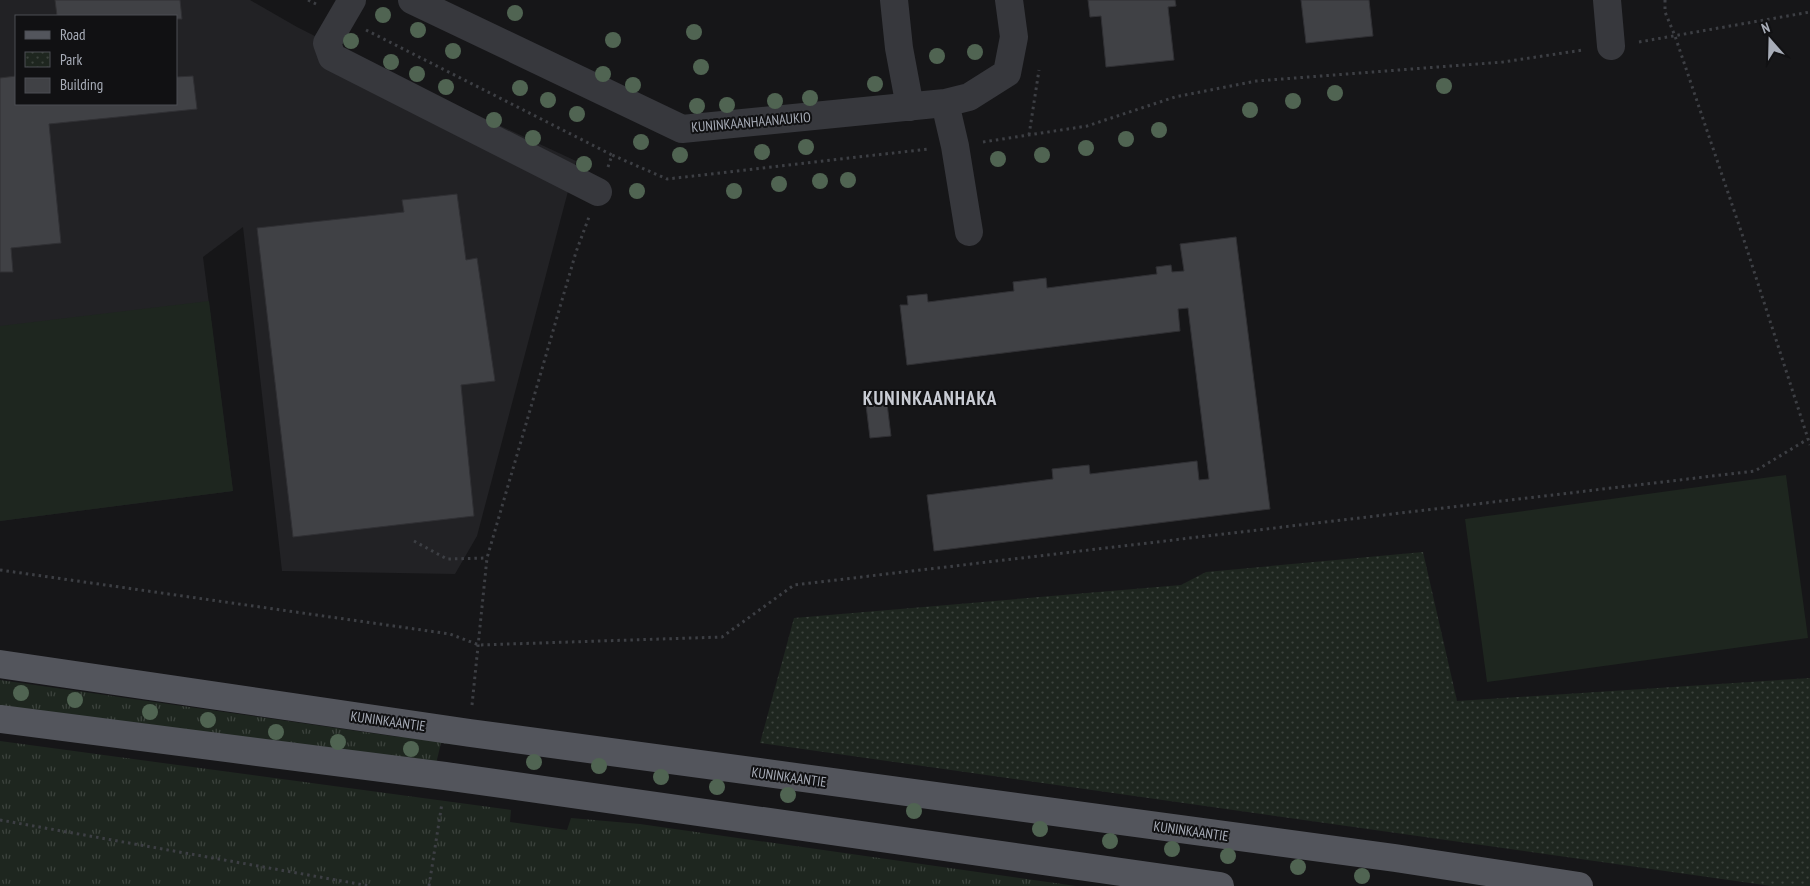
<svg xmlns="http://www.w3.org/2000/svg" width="1810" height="886" viewBox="0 0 1810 886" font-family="'PT Sans Narrow',sans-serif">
<defs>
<pattern id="grass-tufts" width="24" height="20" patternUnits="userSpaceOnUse" patternTransform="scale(1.25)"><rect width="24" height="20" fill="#1e261f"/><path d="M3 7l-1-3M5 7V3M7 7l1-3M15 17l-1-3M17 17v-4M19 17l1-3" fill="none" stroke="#3c433d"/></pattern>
<pattern id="park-dots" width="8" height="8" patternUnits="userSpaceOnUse" patternTransform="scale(1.25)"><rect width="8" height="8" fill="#1e261f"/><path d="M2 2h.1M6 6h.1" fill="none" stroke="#3c433d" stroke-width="1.8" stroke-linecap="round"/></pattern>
</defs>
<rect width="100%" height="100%" fill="#161618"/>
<path fill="#222225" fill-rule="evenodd" d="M 0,0 L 250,0 L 297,27 L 400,79 L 576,161 L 477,536 L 455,574 L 282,571 L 243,227 L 203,257 L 233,491 L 0,521 ZM 16,16 L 176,16 L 176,104 L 16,104 Z"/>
<path fill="url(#grass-tufts)" d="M 0,680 L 399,737 L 435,733 L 458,735 L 457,745 L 441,743 L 435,768 L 0,710 Z
M 0,741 L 511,810 L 510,822 L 567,830 L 571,818 L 640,824 L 1076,886 L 0,886 Z"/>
<path fill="url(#park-dots)" d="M 1423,552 L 1457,701 L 1810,678 L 1810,886 L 1771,886 L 760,743 L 794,618 L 1181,585 L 1206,572 Z"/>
<path fill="#1e261f" d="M 209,301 L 233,491 L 0,521 L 0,326 Z
M 1786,475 L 1808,638 L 1487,682 L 1465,519 Z"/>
<path fill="#404145" stroke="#303034" d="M 55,0 L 180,0 L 182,19 L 176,19 L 176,16 L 57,16 Z
M 1088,0 L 1175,0 L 1176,6 L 1168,7 L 1174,60 L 1106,67 L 1101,16 L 1090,17 Z
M 1301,0 L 1369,0 L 1373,36 L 1306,43 Z
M 16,76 L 16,104 L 176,104 L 176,77 L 193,76 L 197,109 L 49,124 L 61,243 L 11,248 L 13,272 L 0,272 L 0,78 Z
M 457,194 L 466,260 L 477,258 L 495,381 L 461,385 L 474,516 L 293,537 L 257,228 L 404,212 L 402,200 Z
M 1236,237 L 1270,509 L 934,551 L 927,495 L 1053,479 L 1052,469 L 1089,465 L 1090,474 L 1197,461 L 1199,480 L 1209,479 L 1188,308 L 1178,309 L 1180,331 L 907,365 L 900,305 L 908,305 L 907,296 L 927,294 L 928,302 L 1014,291 L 1013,282 L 1046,278 L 1047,288 L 1157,274 L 1156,267 L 1171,265 L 1172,272 L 1184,271 L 1180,244 Z
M 886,395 L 891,436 L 870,438 L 865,397 Z"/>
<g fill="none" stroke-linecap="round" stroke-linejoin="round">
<path stroke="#3d3f44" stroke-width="3" stroke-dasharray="2.5 4" stroke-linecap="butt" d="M 308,0 L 316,4
M 1665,0 L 1665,12 L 1675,36 L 1742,234 L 1810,445
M 366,30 L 612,155
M 1639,42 L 1810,12
M 1029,135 L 1039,70
M 983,142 L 1087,126 L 1175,97 L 1256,81 L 1503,62 L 1583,50
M 608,167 L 612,155 L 667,179 L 928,149
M 414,541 L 447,559 L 487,558
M 0,570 L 450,634 L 479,645 L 722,637 L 794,585 L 1755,471 L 1808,439
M 472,705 L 487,558 L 576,252 L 589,217
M 0,820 L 370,886
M 429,886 L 442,803"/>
<path stroke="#37383d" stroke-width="28" d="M 352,0 L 327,43 L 332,57 L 598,192
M 412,0 L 682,129 L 945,103 L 969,97 L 1007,73 L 1014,37 L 1009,0
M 894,0 L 899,48 L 910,107
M 1607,0 L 1611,46
M 945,103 L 955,146 L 969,232"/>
<path stroke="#53555c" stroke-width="28" d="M 0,664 L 470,733 L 1395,858 L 1579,886
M 0,719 L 445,776 L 1220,886"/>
</g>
<g fill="#506452">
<circle cx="515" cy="13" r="8"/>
<circle cx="383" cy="15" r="8"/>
<circle cx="418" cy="30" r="8"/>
<circle cx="694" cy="32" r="8"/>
<circle cx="613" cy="40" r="8"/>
<circle cx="351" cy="41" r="8"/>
<circle cx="453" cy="51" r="8"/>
<circle cx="975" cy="52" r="8"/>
<circle cx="937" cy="56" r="8"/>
<circle cx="391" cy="62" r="8"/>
<circle cx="701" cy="67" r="8"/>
<circle cx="417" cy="74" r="8"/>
<circle cx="603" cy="74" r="8"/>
<circle cx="875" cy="84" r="8"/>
<circle cx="633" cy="85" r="8"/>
<circle cx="1444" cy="86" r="8"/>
<circle cx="446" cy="87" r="8"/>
<circle cx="520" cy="88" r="8"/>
<circle cx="1335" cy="93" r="8"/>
<circle cx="810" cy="98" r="8"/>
<circle cx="548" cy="100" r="8"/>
<circle cx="775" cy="101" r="8"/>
<circle cx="1293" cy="101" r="8"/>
<circle cx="727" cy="105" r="8"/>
<circle cx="697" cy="106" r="8"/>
<circle cx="1250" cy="110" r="8"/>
<circle cx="577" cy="114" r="8"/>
<circle cx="494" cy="120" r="8"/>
<circle cx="1159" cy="130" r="8"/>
<circle cx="533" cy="138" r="8"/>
<circle cx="1126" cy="139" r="8"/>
<circle cx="641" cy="142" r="8"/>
<circle cx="806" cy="147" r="8"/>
<circle cx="1086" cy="148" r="8"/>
<circle cx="762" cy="152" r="8"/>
<circle cx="680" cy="155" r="8"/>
<circle cx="1042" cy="155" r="8"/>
<circle cx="998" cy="159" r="8"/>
<circle cx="584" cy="164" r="8"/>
<circle cx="848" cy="180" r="8"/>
<circle cx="820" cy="181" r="8"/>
<circle cx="779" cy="184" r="8"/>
<circle cx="637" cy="191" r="8"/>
<circle cx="734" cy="191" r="8"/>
<circle cx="21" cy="693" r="8"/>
<circle cx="75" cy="700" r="8"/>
<circle cx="150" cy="712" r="8"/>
<circle cx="208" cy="720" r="8"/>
<circle cx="276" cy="732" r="8"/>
<circle cx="338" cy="742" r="8"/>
<circle cx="411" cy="749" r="8"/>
<circle cx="534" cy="762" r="8"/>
<circle cx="599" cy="766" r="8"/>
<circle cx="661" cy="777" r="8"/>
<circle cx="717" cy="787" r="8"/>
<circle cx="788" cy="795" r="8"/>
<circle cx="914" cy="811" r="8"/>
<circle cx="1040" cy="829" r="8"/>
<circle cx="1110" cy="841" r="8"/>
<circle cx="1172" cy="849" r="8"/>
<circle cx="1228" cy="856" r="8"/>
<circle cx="1298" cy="867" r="8"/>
<circle cx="1362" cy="876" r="8"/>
</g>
<g text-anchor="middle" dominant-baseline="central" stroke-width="4" stroke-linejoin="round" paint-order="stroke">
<g font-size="14" fill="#a8adb8" stroke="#111113">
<text transform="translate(751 122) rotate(-5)">KUNINKAANHAANAUKIO</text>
<text transform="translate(388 721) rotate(8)">KUNINKAANTIE</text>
<text transform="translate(789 777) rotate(8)">KUNINKAANTIE</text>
<text transform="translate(1191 831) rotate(8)">KUNINKAANTIE</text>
</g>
<g font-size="19" font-weight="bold" letter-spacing="1" fill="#c9ccd4" stroke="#111113">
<text x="930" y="398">KUNINKAANHAKA</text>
</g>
</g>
<rect x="15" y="15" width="162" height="90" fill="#111113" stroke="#4d4f55"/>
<rect x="25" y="31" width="25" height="8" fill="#53555c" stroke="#4d4f55"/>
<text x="60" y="40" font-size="15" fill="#a8adb8">Road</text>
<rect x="25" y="52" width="25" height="15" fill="url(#park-dots)" stroke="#4d4f55"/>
<text x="60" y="65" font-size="15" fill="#a8adb8">Park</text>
<rect x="25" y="78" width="25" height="15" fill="#404145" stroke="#4d4f55"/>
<text x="60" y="90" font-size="15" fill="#a8adb8">Building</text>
<g transform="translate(1770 40) rotate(340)" stroke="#111113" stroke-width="4" paint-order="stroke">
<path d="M0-4L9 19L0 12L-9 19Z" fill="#a8adb8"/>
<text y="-8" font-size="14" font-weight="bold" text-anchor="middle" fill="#a8adb8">N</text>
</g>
</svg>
